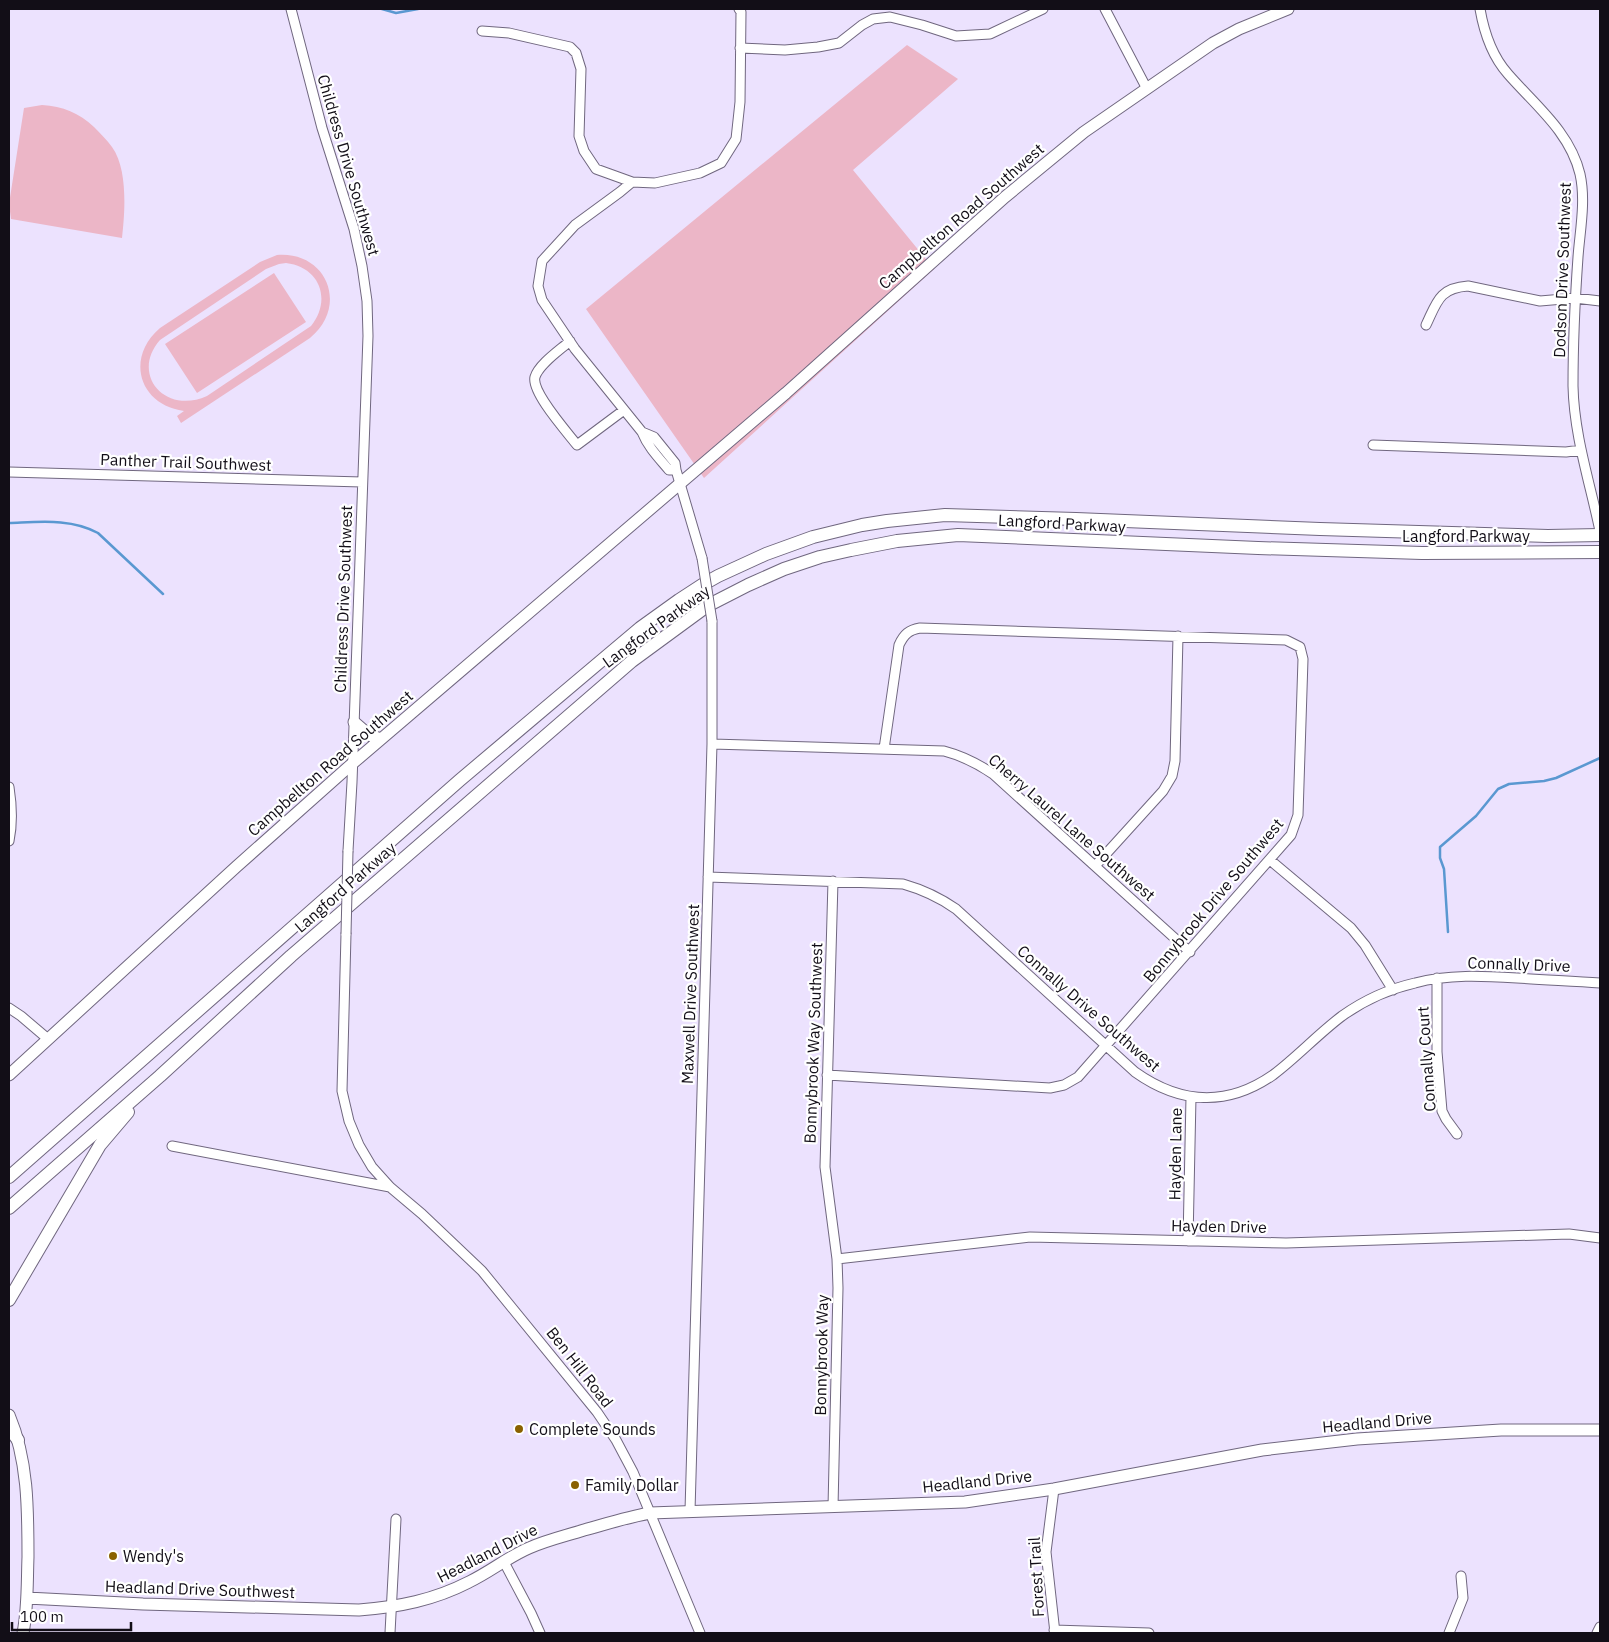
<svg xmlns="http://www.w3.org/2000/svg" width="1609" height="1642" viewBox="0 0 1609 1642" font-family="'IBM Plex Sans',sans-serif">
<rect width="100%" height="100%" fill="#ece2fe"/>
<path fill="#ecb6c7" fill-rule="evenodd" d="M 907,45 L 958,79 L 853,170 L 934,269 L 704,478 L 586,309 Z
M 42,105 C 63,106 79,113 94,127 C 100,133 107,140 112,147 C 128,169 125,212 122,238 L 11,219 L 9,204 L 24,108 Z
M 277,255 C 327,251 349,306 310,338 L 181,423 L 177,416 L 184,411 C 139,405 125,358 160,328 L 260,262 ZM 286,263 C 320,267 332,300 311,326 L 207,396 C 165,415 130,374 160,340 L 266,269 L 279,264 Z
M 274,273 L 306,322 L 197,393 L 165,344 Z"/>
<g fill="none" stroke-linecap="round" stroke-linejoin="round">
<path stroke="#5a98d1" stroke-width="2.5" d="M 382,9 L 396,13 L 418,9
M 9,523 C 39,522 71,518 98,533 L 163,594
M 1448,932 L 1444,869 L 1440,858 L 1440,847 L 1476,816 L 1498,789 L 1509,784 L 1544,781 L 1556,778 L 1600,758"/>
<defs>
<path id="minor" d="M 291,9 L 322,128 L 354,229 L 362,266 L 367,301 L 368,336 L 352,782 L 348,851
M 1105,9 L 1147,89
M 1480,9 C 1484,32 1492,56 1508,74 C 1535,105 1570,132 1580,174 C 1586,201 1580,230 1578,257 C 1575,300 1573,343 1573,386 C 1574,435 1590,483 1600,531
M 482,31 L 509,33 L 570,47 L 576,53 L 581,69 L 579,136 L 584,151 L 596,169 L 632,182 L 655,183 L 700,173 L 721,163 L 736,139 L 740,102 L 741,12 L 739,9
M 740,48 L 785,50 L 818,47 L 839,43 L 862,25 L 873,19 L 890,17 L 922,25 L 956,36 L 990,34 L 1043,9
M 632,182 L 620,192 L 575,225 L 542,261 L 538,286 L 542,300 L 575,349 L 642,432 C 648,447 659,458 669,470 L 676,470
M 1426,325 C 1437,302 1439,288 1468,286 L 1540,301 L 1575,298 L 1600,301
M 570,341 C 560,350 539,364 535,377 C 531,392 567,432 577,445 L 624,410
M 642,432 L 654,437 L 675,463 L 676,470 L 702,558
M 1373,445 L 1566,452 L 1581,450
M 9,472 L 362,482
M 712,744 L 944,751 C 963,756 977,763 993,774 L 1190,952
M 9,787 C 12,806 13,822 9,841
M 1270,860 L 1351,928 L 1365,945 L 1393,990
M 1095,866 L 1163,791 L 1172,776 L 1175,761 L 1178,636
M 708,877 L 903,884 C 924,890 939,897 956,909 L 1135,1072 C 1180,1104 1227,1107 1273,1075 C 1297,1057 1318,1034 1342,1016 C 1363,1001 1389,989 1415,983 C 1448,974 1483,976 1517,978 C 1545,980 1572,981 1600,983
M 346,934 L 342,1091 L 349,1121 L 359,1145 L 372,1167 L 390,1187 L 422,1214 L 482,1271 L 597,1412 L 616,1440 L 633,1472 L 700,1633
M 1437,978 L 1437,1052 L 1442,1111 L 1446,1119 L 1457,1134
M 9,1008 L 21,1016 L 48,1039
M 827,1075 L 1050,1088 L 1064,1085 L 1078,1077 L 1291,835 L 1298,815 L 1303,659 L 1300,647 L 1286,640 L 920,628 C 909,630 904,634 899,645 L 884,749
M 172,1146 L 390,1187
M 1188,1241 L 1191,1097
M 837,1259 L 1030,1237 L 1286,1243 L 1569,1234 L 1600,1238
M 1054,1489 L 1046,1552 L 1055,1633
M 833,1507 L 838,1288 L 837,1259 L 825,1167 L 833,881
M 690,1511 L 712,744 L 712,621
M 504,1562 L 531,1613 L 540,1633
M 1054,1630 L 1149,1633
M 390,1633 L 396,1519
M 1449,1633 L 1463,1598 L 1461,1576
M 1597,1633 L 1600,1627"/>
<path id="major" d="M 354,722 L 369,735 L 381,739
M 9,1075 L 236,867 L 353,763 L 786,393 L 1005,197 L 1084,132 L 1213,43 L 1239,29 L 1288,9
M 9,1415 C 28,1460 28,1508 28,1557 C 27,1583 28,1608 23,1633
M 27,1598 L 143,1604 L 359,1610 C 399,1607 434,1600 469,1582 C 490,1572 508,1557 529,1548 C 547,1540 565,1536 584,1530 C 606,1524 628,1517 650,1513 L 965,1502 L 1054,1489 L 1262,1450 L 1357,1439 L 1501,1430 L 1600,1430"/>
<path id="highway" d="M 9,1177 L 460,780 L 640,628 L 679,600 L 702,585 L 718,576 L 766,554 L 813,537 L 862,525 L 887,521 L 945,515 L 1076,519 L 1320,529 L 1548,536 L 1600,535
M 9,1208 L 160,1076 L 291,956 L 632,661 L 707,606 L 748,585 L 784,569 L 820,557 L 851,550 L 897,541 L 958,535 L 1258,548 L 1422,553 L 1600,552
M 9,1300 L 100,1145 L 128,1112
M 9,1428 L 18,1440"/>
</defs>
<use href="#minor" stroke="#70677f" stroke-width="11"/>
<use href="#major" stroke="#70677f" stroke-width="13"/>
<use href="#highway" stroke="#70677f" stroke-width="14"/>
<use href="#minor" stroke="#fff" stroke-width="9"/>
<use href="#major" stroke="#fff" stroke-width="11"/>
<use href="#highway" stroke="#fff" stroke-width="12"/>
<defs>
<path id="minor-bridge" d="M 702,558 L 712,621
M 346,934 L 348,851"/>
</defs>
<use href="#minor-bridge" stroke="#70677f" stroke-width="11" stroke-linecap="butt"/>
<use href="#minor-bridge" stroke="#fff" stroke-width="9"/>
</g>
<g fill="#8a6100" stroke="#fff" stroke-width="2">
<circle cx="519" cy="1429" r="5"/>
<circle cx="575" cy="1485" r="5"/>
<circle cx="113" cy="1556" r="5"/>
</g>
<g text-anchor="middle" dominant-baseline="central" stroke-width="4.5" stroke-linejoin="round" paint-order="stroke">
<g font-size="16" fill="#120e17" stroke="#fff">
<text transform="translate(349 165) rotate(74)">Childress Drive Southwest</text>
<text transform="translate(961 216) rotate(-41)">Campbellton Road Southwest</text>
<text transform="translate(1562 270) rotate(-88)">Dodson Drive Southwest</text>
<text transform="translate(186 462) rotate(2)">Panther Trail Southwest</text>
<text transform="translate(1062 523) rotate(3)">Langford Parkway</text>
<text x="1466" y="536">Langford Parkway</text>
<text transform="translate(343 599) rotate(-88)">Childress Drive Southwest</text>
<text transform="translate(656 626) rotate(-36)">Langford Parkway</text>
<text transform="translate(330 763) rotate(-41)">Campbellton Road Southwest</text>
<text transform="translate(1072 827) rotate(41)">Cherry Laurel Lane Southwest</text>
<text transform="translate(345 887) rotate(-41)">Langford Parkway</text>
<text transform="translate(1213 900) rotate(-50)">Bonnybrook Drive Southwest</text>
<text transform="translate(1519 964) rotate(2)">Connally Drive</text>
<text transform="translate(690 994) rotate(-88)">Maxwell Drive Southwest</text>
<text transform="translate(1089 1008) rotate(41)">Connally Drive Southwest</text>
<text transform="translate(813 1043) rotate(-88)">Bonnybrook Way Southwest</text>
<text transform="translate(1426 1059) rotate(-94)">Connally Court</text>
<text transform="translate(1175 1154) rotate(-89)">Hayden Lane</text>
<text transform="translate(1219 1226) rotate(1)">Hayden Drive</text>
<text transform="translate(821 1355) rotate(-89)">Bonnybrook Way</text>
<text transform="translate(580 1367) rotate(52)">Ben Hill Road</text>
<text transform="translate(1377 1422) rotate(-5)">Headland Drive</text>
<text transform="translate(977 1481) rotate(-6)">Headland Drive</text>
<text transform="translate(487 1553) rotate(-27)">Headland Drive</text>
<text transform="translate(1036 1577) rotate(-93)">Forest Trail</text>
<text transform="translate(200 1589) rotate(2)">Headland Drive Southwest</text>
</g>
<g font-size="16" fill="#120e17" stroke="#fff" text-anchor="start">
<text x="529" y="1429">Complete Sounds</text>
<text x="585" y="1485">Family Dollar</text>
<text x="123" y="1556">Wendy's</text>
</g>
</g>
<rect width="1609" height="1642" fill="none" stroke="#120e17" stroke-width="20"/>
<path d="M12 1622v8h119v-8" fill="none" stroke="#120e17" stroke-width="2.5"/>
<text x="20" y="1622" font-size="15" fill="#120e17" stroke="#ffffff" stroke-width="4" paint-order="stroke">100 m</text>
</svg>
